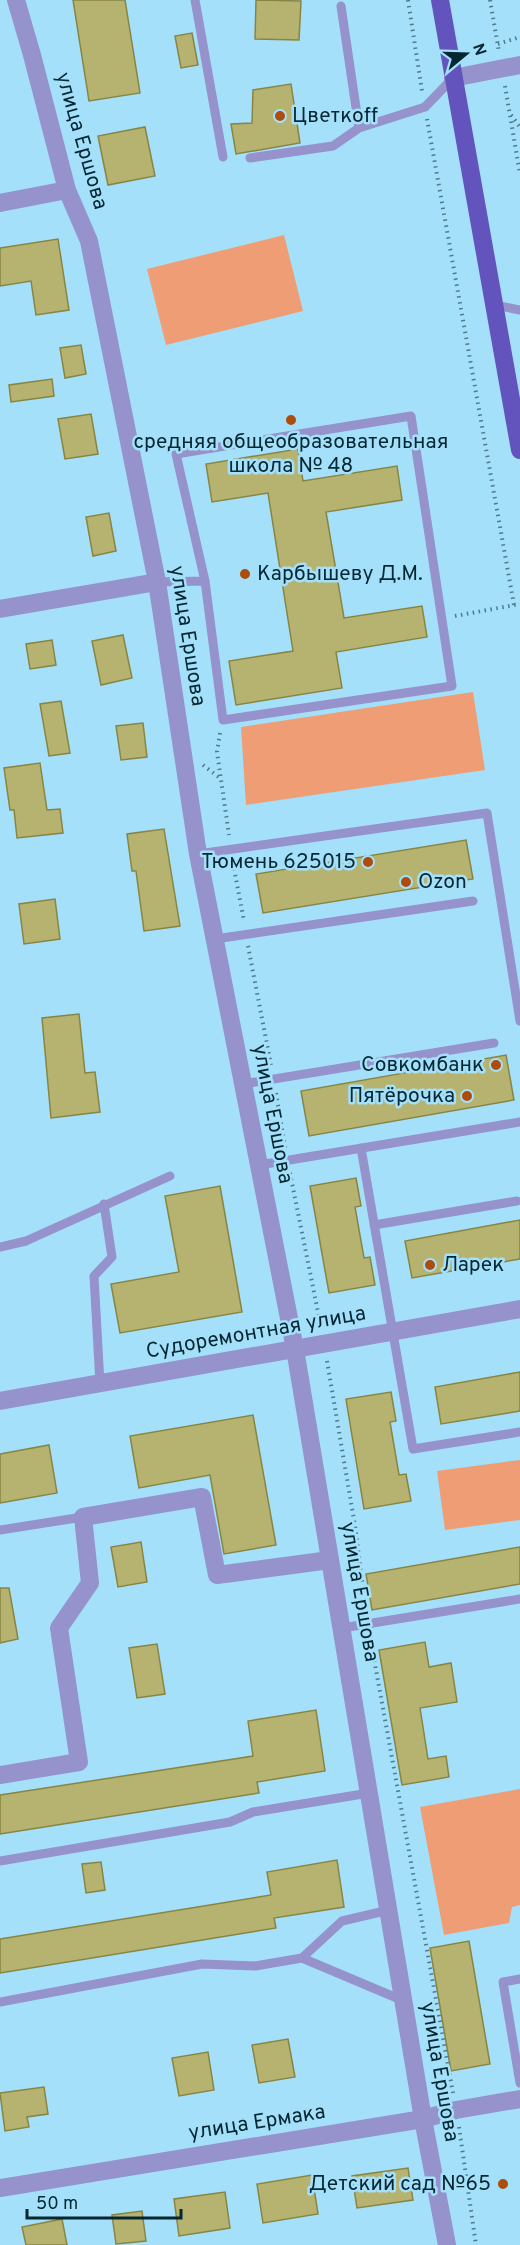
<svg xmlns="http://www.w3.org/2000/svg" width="520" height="2245" viewBox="0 0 520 2245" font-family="Overpass,sans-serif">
<rect width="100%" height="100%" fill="#a4e0fa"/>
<path fill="#ef9d75" d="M 284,235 L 303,311 L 166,345 L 147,269 Z
M 473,692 L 485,770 L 246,805 L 241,727 Z
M 520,1460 L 520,1520 L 445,1530 L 437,1471 Z
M 520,1789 L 520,1905 L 512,1907 L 509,1923 L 444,1935 L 420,1807 Z"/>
<path fill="#b6b370" stroke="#888543" stroke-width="1.5" d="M 73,0 L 125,0 L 140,93 L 89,101 Z
M 256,0 L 301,1 L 299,40 L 255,39 Z
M 192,33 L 198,65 L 181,68 L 175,36 Z
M 291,84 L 300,143 L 236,154 L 231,124 L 252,123 L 253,90 Z
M 145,127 L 155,176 L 108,185 L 98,136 Z
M 58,239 L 69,310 L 36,315 L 31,281 L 0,286 L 0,248 Z
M 81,345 L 86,374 L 65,378 L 60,348 Z
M 52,379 L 54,396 L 11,402 L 9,385 Z
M 91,414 L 98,454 L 65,459 L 58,419 Z
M 298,449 L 303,481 L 397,466 L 402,500 L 326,512 L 344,618 L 422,606 L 427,637 L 336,652 L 342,688 L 236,705 L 229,661 L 293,651 L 268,493 L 212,502 L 206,464 Z
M 109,513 L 116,551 L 93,556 L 86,517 Z
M 123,635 L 132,678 L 101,685 L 92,641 Z
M 52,640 L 56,665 L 30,669 L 26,644 Z
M 61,701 L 70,753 L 49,756 L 40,704 Z
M 143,723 L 147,757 L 121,760 L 116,726 Z
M 40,763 L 47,810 L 60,809 L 63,833 L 17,838 L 14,810 L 10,810 L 4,768 Z
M 164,829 L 180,926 L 144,931 L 136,871 L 132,871 L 127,834 Z
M 466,840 L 473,879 L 263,913 L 256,874 Z
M 55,899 L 60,939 L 24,944 L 19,904 Z
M 79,1014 L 85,1073 L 95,1072 L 100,1112 L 51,1118 L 42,1018 Z
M 506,1055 L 514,1100 L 309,1136 L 301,1091 Z
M 356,1178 L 361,1206 L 355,1207 L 364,1258 L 370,1257 L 375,1285 L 329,1293 L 310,1186 Z
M 220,1186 L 242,1312 L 120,1333 L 111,1284 L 179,1272 L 165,1196 Z
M 520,1220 L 520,1259 L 412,1278 L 405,1241 Z
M 520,1372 L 520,1411 L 441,1424 L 435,1387 Z
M 391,1392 L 396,1421 L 390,1422 L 399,1475 L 406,1474 L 411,1501 L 364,1509 L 346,1399 Z
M 253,1415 L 276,1545 L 224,1554 L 210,1475 L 139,1488 L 130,1436 Z
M 49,1445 L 57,1493 L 0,1503 L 0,1454 Z
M 141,1542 L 147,1582 L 118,1587 L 111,1547 Z
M 520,1547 L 520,1584 L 372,1610 L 366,1574 Z
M 0,1588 L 9,1588 L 18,1639 L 0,1643 Z
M 425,1642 L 429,1667 L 451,1663 L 457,1702 L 420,1708 L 428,1759 L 446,1756 L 449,1777 L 402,1785 L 379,1650 Z
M 157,1644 L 165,1694 L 137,1698 L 129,1648 Z
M 316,1710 L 325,1771 L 257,1782 L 259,1793 L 0,1834 L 0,1795 L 253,1756 L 248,1721 Z
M 337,1860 L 344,1907 L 274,1918 L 276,1928 L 0,1973 L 0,1939 L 271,1895 L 267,1872 Z
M 101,1862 L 105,1890 L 86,1893 L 82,1864 Z
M 469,1941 L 490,2064 L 451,2071 L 430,1948 Z
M 288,2039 L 295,2077 L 259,2083 L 252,2045 Z
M 208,2052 L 214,2090 L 179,2096 L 172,2058 Z
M 44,2087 L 48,2114 L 27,2117 L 29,2127 L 5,2131 L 0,2093 Z
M 408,2168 L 413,2200 L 357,2208 L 352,2176 Z
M 312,2175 L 318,2214 L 263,2223 L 257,2184 Z
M 225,2192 L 230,2228 L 179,2236 L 174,2199 Z
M 142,2211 L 146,2241 L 116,2244 L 112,2215 Z
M 62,2219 L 67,2245 L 26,2245 L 22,2227 Z"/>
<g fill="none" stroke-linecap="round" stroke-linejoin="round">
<path stroke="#4e7c8e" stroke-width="4" stroke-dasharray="1.5 4.5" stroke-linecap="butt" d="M 408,0 L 422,91
M 490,0 L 499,52
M 498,44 L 520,37
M 505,86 L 520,174
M 511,115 L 520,127
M 427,119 L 514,605
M 455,616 L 520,604
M 220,733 L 217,752 L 229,835
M 203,765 L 220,778
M 233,863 L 244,921
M 248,946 L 271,1065
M 276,1093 L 285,1148
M 290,1173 L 321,1327
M 327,1361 L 355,1526 L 366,1612
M 370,1637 L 453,2093
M 459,2127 L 476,2245"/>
<path stroke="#9592cc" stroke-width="9" d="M 195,0 L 223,157
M 341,6 L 359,128
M 250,158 L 333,146 L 359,128 L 425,107 L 453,78
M 495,305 L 520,310
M 157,582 L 205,581 L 223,720 L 452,686 L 411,416 L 176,454 L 205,581
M 198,854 L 487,813 L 520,1021
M 215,939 L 473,901
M 243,1084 L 494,1043
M 361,1148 L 413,1449 L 520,1432
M 259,1165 L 520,1122
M 374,1225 L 517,1201
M 0,1247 L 26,1241 L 170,1176
M 100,1384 L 94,1276 L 112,1257 L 104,1204
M 0,1530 L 83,1517
M 342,1628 L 520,1599
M 0,1861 L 230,1822 L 253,1812 L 369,1793
M 302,1958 L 404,2001
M 520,1979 L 503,1982 L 520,2083
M 0,2002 L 202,1964 L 255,1966 L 302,1958 L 342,1921 L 389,1910"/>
<path stroke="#9592cc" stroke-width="18" d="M 16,0 L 32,55 L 67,190 L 89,241 L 157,582 L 198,854 L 295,1349 L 423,2119 L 447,2245
M 453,78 L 520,65
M 0,203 L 67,190
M 0,609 L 157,582
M 0,1401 L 520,1309
M 0,1775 L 79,1762 L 59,1628 L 90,1583 L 83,1517 L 202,1497 L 217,1575 L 330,1560
M 0,2188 L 423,2119 L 456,2110 L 520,2099"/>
<path stroke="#6354bd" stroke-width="18" d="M 440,0 L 520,450"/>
</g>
<g fill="#ad4c0c" stroke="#a4e0fa" stroke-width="2">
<circle cx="280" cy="116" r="6"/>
<circle cx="291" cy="420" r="6"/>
<circle cx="245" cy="574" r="6"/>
<circle cx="368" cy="862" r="6"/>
<circle cx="406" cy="882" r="6"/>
<circle cx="496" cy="1065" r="6"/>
<circle cx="467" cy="1096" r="6"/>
<circle cx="430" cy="1265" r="6"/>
<circle cx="503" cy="2184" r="6"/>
</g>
<g text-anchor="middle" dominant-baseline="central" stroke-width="5" stroke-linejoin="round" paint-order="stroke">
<g font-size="21" fill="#052733" stroke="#a4e0fa" text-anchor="start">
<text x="292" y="116">Цветкоff</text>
<text x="291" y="442" text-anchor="middle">средняя общеобразовательная<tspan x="291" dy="24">школа № 48</tspan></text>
<text x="257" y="574">Карбышеву Д.М.</text>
<text x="356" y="862" text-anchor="end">Тюмень 625015</text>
<text x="418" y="882">Ozon</text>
<text x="484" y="1065" text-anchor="end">Совкомбанк</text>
<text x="455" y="1096" text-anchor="end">Пятёрочка</text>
<text x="442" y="1265">Ларек</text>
<text x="491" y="2184" text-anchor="end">Детский сад №65</text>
</g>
<g font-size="21" fill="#052733" stroke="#a4e0fa">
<text transform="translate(81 141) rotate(74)">улица Ершова</text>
<text transform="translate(187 636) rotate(81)">улица Ершова</text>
<text transform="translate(272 1114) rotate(79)">улица Ершова</text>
<text transform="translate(256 1333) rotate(-10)">Судоремонтная улица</text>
<text transform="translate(359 1592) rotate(80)">улица Ершова</text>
<text transform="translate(439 2072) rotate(80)">улица Ершова</text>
<text transform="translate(257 2123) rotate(-9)">улица Ермака</text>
</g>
</g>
<g transform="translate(466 54) rotate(71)" stroke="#a4e0fa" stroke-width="4.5" paint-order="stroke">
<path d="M0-4.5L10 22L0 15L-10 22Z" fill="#052733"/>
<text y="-9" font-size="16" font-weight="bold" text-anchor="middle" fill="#052733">N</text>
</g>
<path d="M27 2209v9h154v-9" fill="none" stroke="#052733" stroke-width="3"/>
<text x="36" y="2209" font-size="18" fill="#052733" stroke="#a4e0fa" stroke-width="4.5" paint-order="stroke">50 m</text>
</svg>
